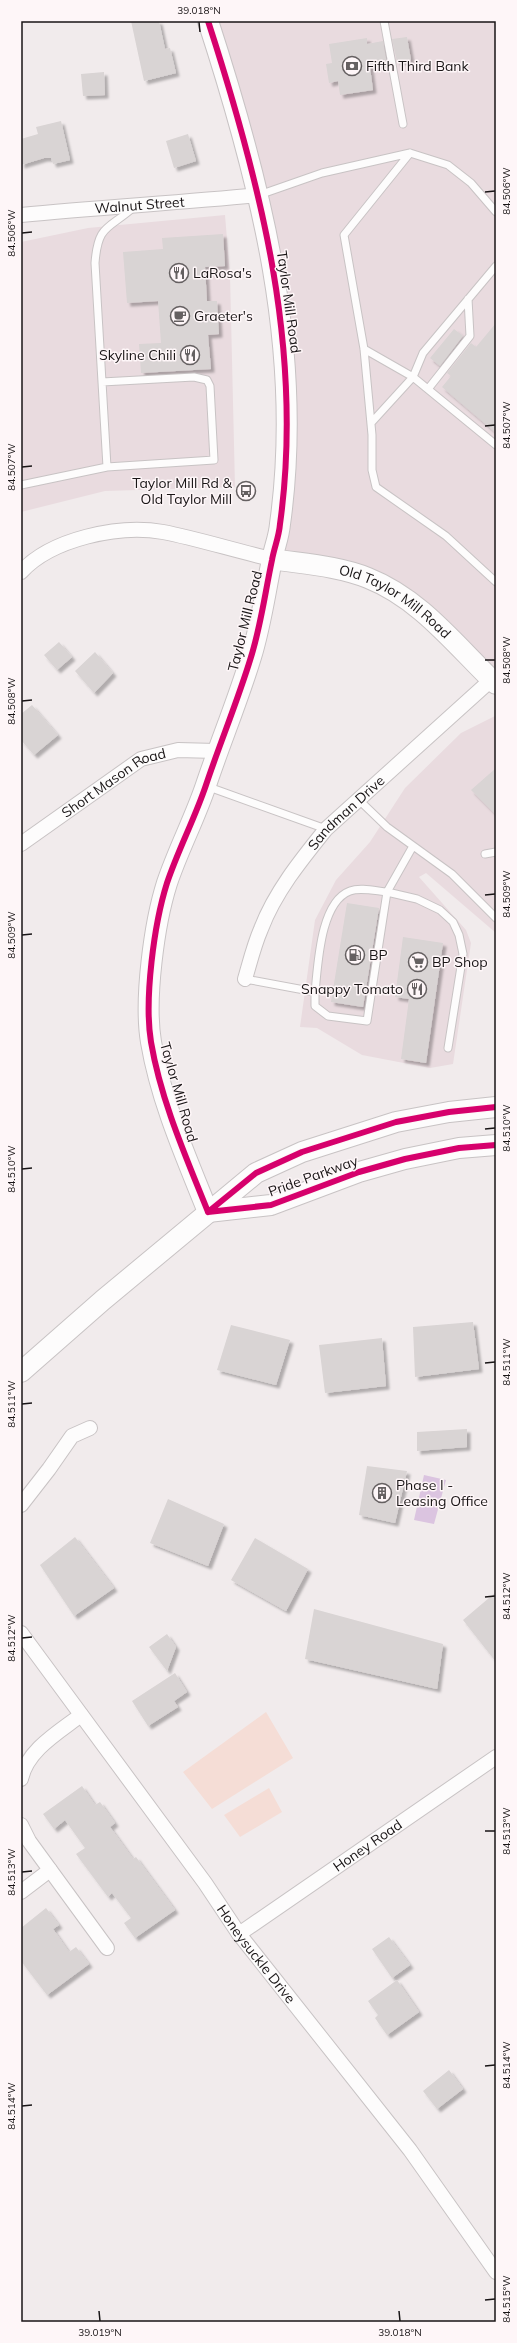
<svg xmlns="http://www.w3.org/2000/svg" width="517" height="2343" viewBox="0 0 517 2343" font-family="Mulish,sans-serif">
<defs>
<filter id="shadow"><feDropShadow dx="3.5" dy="3.5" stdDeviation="1" flood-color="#0004"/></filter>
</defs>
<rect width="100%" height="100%" fill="#f1ebec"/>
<path fill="#e9dbdf" d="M 208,21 L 496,21 L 496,684 L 396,592 L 272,559 L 284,343 Z
M 225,215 L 230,275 L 235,487 L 105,491 L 21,512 L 21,242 L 88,228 Z
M 495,716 L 496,933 L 426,873 L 419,877 L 466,930 L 471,943 L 453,1064 L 430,1068 L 362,1055 L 317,1028 L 300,1027 L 315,920 L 336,880 L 370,842 L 405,788 L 461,733 Z"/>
<path fill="#f5ddd6" d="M 266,1712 L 293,1758 L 212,1809 L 183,1772 Z
M 269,1788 L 282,1812 L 240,1837 L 224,1815 Z"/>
<path fill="#dbc4e0" d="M 424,1475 L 446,1480 L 434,1524 L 414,1520 Z"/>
<path fill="#d9d4d4" filter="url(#shadow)" d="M 131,21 L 159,21 L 165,49 L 170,48 L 176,73 L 144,81 Z
M 407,37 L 411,60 L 397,62 L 392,39 Z
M 367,38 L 367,44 L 383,41 L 387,64 L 370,67 L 373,90 L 340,95 L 338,81 L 329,83 L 326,64 L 332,63 L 329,44 Z
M 104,72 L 105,95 L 83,96 L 81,74 Z
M 61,121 L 70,160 L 53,164 L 51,158 L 44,158 L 21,165 L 21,139 L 38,134 L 36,127 Z
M 188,134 L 196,161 L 174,168 L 166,141 Z
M 223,234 L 225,266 L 205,267 L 207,301 L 217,301 L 219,334 L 208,335 L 211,369 L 141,373 L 139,344 L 161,343 L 158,301 L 127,303 L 123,252 L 163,249 L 162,238 Z
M 496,323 L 496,433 L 442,387 L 451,376 L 447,373 L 471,343 L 476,347 Z
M 454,329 L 463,336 L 440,366 L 430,358 Z
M 59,642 L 72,657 L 57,670 L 44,655 Z
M 95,652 L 113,673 L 94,693 L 75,671 Z
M 32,705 L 58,735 L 34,755 L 21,740 L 21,714 Z
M 496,768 L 496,815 L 471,790 Z
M 347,903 L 379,908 L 363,1007 L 331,1002 Z
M 403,937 L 443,943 L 426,1063 L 401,1059 L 409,999 L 395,997 Z
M 473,1322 L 479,1369 L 415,1377 L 413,1327 Z
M 231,1325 L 290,1340 L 276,1385 L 217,1370 Z
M 382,1338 L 386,1386 L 325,1393 L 319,1345 Z
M 467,1429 L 467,1447 L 417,1451 L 417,1432 Z
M 367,1466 L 407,1471 L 395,1523 L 359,1515 Z
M 168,1499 L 224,1524 L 208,1566 L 150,1543 Z
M 75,1537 L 114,1588 L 74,1616 L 40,1565 Z
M 255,1538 L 308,1569 L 286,1611 L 231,1580 Z
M 496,1592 L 496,1662 L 463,1620 Z
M 314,1609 L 443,1644 L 437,1689 L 305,1659 Z
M 167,1634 L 176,1647 L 167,1671 L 149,1647 Z
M 175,1673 L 187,1692 L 174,1701 L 178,1707 L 148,1726 L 132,1701 Z
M 82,1786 L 95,1805 L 100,1802 L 115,1823 L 110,1827 L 133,1859 L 136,1857 L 175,1910 L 135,1938 L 124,1923 L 131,1918 L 112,1893 L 108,1897 L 76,1854 L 85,1848 L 65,1820 L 54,1829 L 43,1814 Z
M 46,1908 L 59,1925 L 53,1929 L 69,1952 L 76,1947 L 89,1964 L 47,1995 L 21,1961 L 21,1928 Z
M 389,1937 L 410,1965 L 392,1978 L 372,1949 Z
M 397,1980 L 419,2012 L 387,2035 L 375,2018 L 378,2015 L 368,2001 Z
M 449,2070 L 463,2089 L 437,2109 L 423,2091 Z"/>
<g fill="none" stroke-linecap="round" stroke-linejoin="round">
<defs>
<path id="lane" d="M 384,21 L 403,124
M 410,153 L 344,235 L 364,349 L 372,435 L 372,470 L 376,487 L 446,536 L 496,582
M 259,195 L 322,173 L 410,153 L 448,165 L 471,183 L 496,212
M 364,349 L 413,377 L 496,445
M 428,389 L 470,336 L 468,299
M 371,423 L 413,377 L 423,353 L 496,266
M 107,467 L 95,263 C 98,224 108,230 134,207
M 21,485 L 107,467 L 214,460 L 210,386 L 207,380 L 194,377 L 102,382
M 206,786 L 326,829
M 359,800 L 387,827 L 452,874 L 496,918
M 485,854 L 496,852
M 245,979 L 315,992 C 318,965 320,902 350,891 C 360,887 376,891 387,892 L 413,846
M 315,992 L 315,1006 L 328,1016 L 367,1021 L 387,892 L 417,899 L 440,910 L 453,922 L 459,935 L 463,954 L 448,1048"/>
<g id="street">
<path id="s1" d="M 21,215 C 100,207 179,203 259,195"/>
<path d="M 21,572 C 51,539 119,524 163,532 C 199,539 236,551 272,559"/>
<path id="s2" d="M 21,844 L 141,759 L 178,750 L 216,751"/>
<path id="s3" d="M 245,979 C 250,962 254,945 261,929 C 275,892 301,860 326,829 L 491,680"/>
<path d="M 21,1505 L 49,1469 L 72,1436 L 90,1428"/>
<path id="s4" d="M 21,1633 L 205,1883 L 239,1934 L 410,2150 L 496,2272"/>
<path d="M 21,1779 C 27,1750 59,1732 81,1715"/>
<path d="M 21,1825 L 29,1841 L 107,1948"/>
<path d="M 21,1892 L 50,1870"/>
<path id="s5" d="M 239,1934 L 496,1757"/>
</g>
<g id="secondary">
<path d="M 208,21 C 261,184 304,352 280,524 C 279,537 274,548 272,560 C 265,593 261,625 251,657 C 238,700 220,743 206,785 C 195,818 178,850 167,883 C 154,924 144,1000 151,1042 C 161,1101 186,1157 208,1212"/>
<path id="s6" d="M 272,559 C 304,564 338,566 368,578 C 421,599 456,646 496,684"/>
<path d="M 208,1212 L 271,1205 L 359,1172 L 405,1159 L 459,1148 L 496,1145"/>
<path d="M 21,1372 L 103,1300 L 256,1173 L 302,1152 L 396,1122 L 449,1112 L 496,1107"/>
</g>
</defs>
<use href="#lane" stroke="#c8c3c4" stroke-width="9"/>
<use href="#street" stroke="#c8c3c4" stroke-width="16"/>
<use href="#secondary" stroke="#c8c3c4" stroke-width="22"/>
<use href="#lane" stroke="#fdfcfc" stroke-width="7"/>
<use href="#street" stroke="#fdfcfc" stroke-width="14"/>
<use href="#secondary" stroke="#fdfcfc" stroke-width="20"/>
<defs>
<path id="cycleway" d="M 208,21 C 261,184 304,352 280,524 C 279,537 274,548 272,560 C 265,593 261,625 251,657 C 238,700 220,743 206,785 C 195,818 178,850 167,883 C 154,924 144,1000 151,1042 C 161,1101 186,1157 208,1212
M 208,1212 L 256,1173 L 302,1152 L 396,1122 L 449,1112 L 496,1107
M 208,1212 L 271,1205 L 359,1172 L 405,1159 L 459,1148 L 496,1145"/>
</defs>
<use href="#cycleway" stroke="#fef6f8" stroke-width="8"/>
<use href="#cycleway" stroke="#d6006c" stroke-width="6"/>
</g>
<path fill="none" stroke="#191516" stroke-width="1.5" d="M 199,22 L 200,32M 485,192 L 495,191M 22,233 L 32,232M 485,426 L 495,425M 22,467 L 32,466M 485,660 L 495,660M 22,701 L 32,700M 485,895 L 495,894M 22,935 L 32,934M 485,1129 L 495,1128M 22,1169 L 32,1168M 485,1363 L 495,1362M 22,1404 L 32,1403M 485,1597 L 495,1596M 22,1638 L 32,1637M 485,1831 L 495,1831M 22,1872 L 32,1871M 485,2066 L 495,2065M 22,2106 L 32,2105M 485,2300 L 495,2299M 99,2311 L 100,2321M 399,2311 L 400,2321"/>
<defs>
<symbol id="bank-ring" viewBox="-11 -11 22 22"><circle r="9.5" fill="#fef6f8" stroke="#656061" stroke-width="1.5"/><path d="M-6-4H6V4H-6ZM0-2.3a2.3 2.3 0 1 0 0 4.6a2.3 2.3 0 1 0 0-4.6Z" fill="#656061"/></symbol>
<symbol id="restaurant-ring" viewBox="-11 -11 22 22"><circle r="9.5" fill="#fef6f8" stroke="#656061" stroke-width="1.5"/><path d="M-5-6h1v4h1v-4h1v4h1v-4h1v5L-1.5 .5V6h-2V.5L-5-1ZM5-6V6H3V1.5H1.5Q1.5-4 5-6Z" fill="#656061"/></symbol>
<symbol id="cafe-ring" viewBox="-11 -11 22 22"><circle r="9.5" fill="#fef6f8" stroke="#656061" stroke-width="1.5"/><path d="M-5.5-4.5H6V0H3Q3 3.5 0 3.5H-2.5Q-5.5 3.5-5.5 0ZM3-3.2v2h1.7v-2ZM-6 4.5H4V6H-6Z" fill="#656061"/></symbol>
<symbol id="bus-ring" viewBox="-11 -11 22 22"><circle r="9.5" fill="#fef6f8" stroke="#656061" stroke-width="1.5"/><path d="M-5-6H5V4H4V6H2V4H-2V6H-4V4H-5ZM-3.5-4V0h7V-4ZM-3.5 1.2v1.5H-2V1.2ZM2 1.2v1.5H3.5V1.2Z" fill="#656061"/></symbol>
<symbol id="fuel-ring" viewBox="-11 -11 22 22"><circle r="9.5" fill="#fef6f8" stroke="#656061" stroke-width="1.5"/><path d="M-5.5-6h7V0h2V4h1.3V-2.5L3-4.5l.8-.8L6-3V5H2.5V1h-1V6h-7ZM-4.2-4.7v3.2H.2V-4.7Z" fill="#656061"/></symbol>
<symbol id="supermarket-ring" viewBox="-11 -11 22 22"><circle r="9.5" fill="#fef6f8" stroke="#656061" stroke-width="1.5"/><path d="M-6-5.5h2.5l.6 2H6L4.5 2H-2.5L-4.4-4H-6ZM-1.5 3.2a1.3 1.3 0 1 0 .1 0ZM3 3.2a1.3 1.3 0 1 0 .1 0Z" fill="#656061"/></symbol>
<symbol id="building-ring" viewBox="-11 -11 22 22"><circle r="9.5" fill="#fef6f8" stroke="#656061" stroke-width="1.5"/><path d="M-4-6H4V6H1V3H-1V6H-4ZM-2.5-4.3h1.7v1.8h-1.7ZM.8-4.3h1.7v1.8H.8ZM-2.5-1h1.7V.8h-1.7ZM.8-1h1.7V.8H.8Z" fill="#656061"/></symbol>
</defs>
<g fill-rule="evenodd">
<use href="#bank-ring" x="341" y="55" width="22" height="22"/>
<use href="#restaurant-ring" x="168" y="262" width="22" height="22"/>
<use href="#cafe-ring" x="169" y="305" width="22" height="22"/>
<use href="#restaurant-ring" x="179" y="344" width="22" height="22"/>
<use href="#bus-ring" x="235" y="480" width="22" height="22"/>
<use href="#fuel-ring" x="344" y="944" width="22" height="22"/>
<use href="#supermarket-ring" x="407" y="951" width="22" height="22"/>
<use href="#restaurant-ring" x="406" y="978" width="22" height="22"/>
<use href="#building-ring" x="371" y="1482" width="22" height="22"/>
</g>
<g text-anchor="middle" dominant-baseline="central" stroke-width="3" stroke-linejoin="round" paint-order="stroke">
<g font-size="14" fill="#191516" stroke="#fef6f8" text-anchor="start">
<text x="366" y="66">Fifth Third Bank</text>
<text x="193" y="273">LaRosa's</text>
<text x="194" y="316">Graeter's</text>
<text x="176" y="355" text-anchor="end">Skyline Chili</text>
<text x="232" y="483" text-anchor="end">Taylor Mill Rd &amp;<tspan x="232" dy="16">Old Taylor Mill</tspan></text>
<text x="369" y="955">BP</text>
<text x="432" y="962">BP Shop</text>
<text x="403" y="989" text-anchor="end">Snappy Tomato</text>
<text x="396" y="1485">Phase I -<tspan x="396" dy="16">Leasing Office</tspan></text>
</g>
<g font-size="14" fill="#191516" stroke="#fef6f8">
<text stroke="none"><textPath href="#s1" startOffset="119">Walnut Street</textPath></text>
<text transform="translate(289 302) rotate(82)">Taylor Mill Road</text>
<text stroke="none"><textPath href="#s6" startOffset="133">Old Taylor Mill Road</textPath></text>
<text transform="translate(245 621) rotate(-76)">Taylor Mill Road</text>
<text stroke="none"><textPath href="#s2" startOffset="112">Short Mason Road</textPath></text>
<text stroke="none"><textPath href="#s3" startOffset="198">Sandman Drive</textPath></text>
<text transform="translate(179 1092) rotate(74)">Taylor Mill Road</text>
<text transform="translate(313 1176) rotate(-20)">Pride Parkway</text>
<text stroke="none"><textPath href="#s5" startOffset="156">Honey Road</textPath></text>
<text stroke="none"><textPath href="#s4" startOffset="398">Honeysuckle Drive</textPath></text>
</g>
</g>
<rect width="517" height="2343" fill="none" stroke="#fef6f8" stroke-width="44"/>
<rect x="22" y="22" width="473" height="2299" fill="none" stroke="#191516" stroke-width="1.5"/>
<g font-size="10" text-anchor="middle" fill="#191516">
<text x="199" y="14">39.018°N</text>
<text transform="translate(506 191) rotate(-90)" y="4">84.506°W</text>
<text transform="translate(11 233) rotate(-90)" y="4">84.506°W</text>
<text transform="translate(506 425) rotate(-90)" y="4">84.507°W</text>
<text transform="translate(11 467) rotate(-90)" y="4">84.507°W</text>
<text transform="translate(506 660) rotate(-90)" y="4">84.508°W</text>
<text transform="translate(11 701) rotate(-90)" y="4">84.508°W</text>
<text transform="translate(506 894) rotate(-90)" y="4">84.509°W</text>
<text transform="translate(11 935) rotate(-90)" y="4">84.509°W</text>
<text transform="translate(506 1128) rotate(-90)" y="4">84.510°W</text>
<text transform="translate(11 1169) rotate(-90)" y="4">84.510°W</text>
<text transform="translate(506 1362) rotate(-90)" y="4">84.511°W</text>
<text transform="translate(11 1404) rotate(-90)" y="4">84.511°W</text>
<text transform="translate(506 1596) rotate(-90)" y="4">84.512°W</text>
<text transform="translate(11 1638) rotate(-90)" y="4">84.512°W</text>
<text transform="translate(506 1831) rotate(-90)" y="4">84.513°W</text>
<text transform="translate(11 1872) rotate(-90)" y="4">84.513°W</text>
<text transform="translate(506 2065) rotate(-90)" y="4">84.514°W</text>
<text transform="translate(11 2106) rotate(-90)" y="4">84.514°W</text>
<text transform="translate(506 2299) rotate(-90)" y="4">84.515°W</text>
<text x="100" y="2336">39.019°N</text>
<text x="400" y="2336">39.018°N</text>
</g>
</svg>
